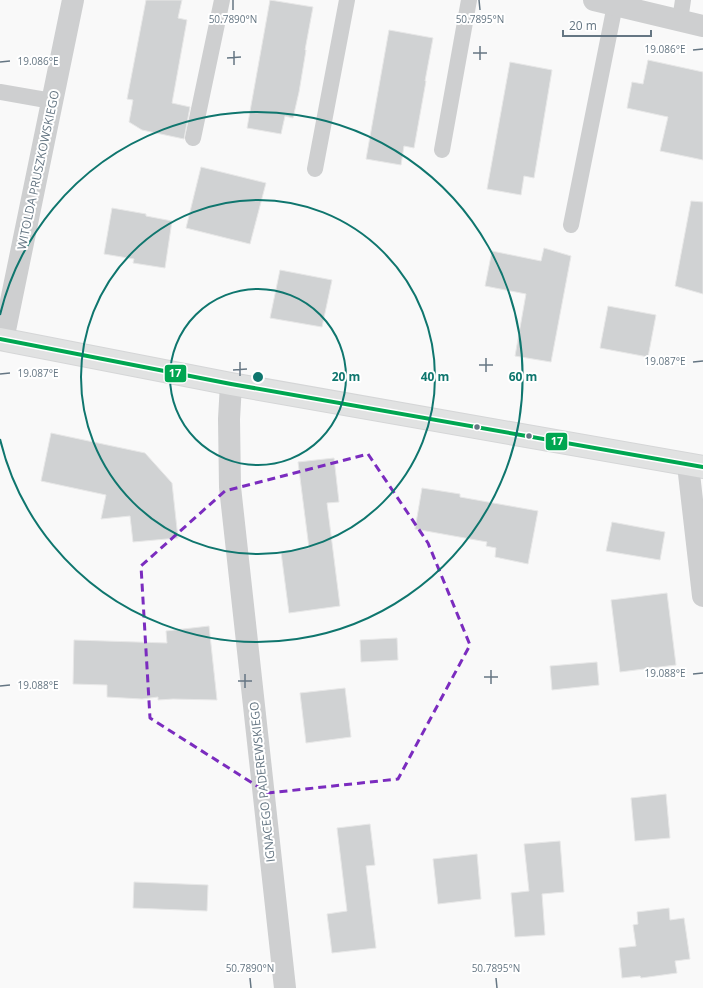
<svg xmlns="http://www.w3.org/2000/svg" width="703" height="988" viewBox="0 0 703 988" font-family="'Open Sans',sans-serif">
<rect width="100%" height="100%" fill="#f9f9f9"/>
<path fill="#d0d2d3" stroke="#e8e8e8" d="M 146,0 L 182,0 L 178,18 L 187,20 L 172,103 L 190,107 L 184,139 L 142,130 L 129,122 L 133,100 L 127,99 Z
M 270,0 L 313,7 L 305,50 L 306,50 L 299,92 L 293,118 L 285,116 L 281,134 L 247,128 Z
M 389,30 L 433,38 L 425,81 L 426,81 L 414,148 L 404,146 L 401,165 L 366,159 Z
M 648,60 L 703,72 L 703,160 L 660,151 L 668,117 L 627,108 L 632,82 L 643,84 Z
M 510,62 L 552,70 L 534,178 L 524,176 L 521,195 L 487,189 Z
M 201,167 L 266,183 L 250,244 L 186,228 Z
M 691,201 L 703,202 L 703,294 L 675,286 Z
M 112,208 L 146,214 L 146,216 L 172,221 L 165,268 L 133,263 L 134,259 L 104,254 Z
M 544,248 L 571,256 L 551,362 L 515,356 L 526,294 L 485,286 L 492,251 L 541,261 Z
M 280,270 L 332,280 L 322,327 L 270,318 Z
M 608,306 L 656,315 L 648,357 L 600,348 Z
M 51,433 L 145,453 L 172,483 L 178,538 L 133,542 L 130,516 L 101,519 L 106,495 L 41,481 Z
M 334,458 L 339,502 L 327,503 L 340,606 L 289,613 L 281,552 L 309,548 L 298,462 Z
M 422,488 L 460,494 L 460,497 L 538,511 L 528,564 L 495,557 L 496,548 L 486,546 L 487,542 L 415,529 Z
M 612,522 L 665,532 L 660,560 L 606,551 Z
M 667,593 L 676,665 L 620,672 L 611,600 Z
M 209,626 L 217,700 L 173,699 L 158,700 L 158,697 L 142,699 L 107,697 L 107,685 L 73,684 L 74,640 L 167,643 L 166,631 Z
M 397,638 L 398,660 L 361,662 L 360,640 Z
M 597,662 L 599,685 L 552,690 L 550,666 Z
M 345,688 L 351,737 L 306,743 L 300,693 Z
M 666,794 L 670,838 L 635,841 L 631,798 Z
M 370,824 L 375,865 L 366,866 L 376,948 L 332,953 L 327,914 L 347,911 L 337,828 Z
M 560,841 L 564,892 L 542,894 L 545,935 L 515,937 L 511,893 L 529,891 L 524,844 Z
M 477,854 L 481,899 L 438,904 L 433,859 Z
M 134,882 L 208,885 L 207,911 L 133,908 Z
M 669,908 L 670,920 L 684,918 L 690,959 L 675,961 L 677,973 L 641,978 L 640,976 L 622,978 L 619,948 L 636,946 L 633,925 L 638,924 L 637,912 Z"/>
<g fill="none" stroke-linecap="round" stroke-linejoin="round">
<defs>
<path id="secondary" d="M 0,339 L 231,384 L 703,467"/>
</defs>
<use href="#secondary" stroke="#d5d6d7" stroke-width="24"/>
<path stroke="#cecfd0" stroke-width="16" d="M 680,20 L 683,0
M 0,92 L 52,101
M 193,138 L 222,0
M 442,150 L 469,0
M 315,169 L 347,0
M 571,225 L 615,5"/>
<path stroke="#cecfd0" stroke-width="22" d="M 594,0 L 703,26
M 3,340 L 73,0
M 231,384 L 229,419 L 230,487 L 285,988
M 688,465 L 703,596"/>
<use href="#secondary" stroke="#e1e2e2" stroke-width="22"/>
<defs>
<path id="bus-1" d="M 0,339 L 231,384 L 703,467"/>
</defs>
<use href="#bus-1" stroke="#fff" stroke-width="7"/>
<use href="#bus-1" stroke="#00a651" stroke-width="4"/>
</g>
<path fill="none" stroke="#7b2cbf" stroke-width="3" stroke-dasharray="8 5" stroke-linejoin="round" d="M 368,454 L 428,543 L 470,645 L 398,779 L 268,793 L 150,718 L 141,566 L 225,491 Z"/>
<path fill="none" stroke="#657683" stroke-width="1.5" d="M 233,0 L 233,10M 479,0 L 480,10M 480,46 L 480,60M 693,50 L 703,49M 234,51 L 234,65M 473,53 L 487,53M 227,58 L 241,57M 0,62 L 10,61M 486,358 L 486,372M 240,362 L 240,376M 693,362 L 703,361M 479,365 L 493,365M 233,370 L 247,369M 0,374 L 10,373M 491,670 L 491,684M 245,674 L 245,688M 693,674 L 703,673M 484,677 L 498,677M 238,681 L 252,681M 0,686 L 10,685M 250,978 L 251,988M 496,978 L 497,988"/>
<g fill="none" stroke="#0f766e" stroke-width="2">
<circle cx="258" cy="377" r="88"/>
<circle cx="258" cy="377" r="177"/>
<path d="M0 315A265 265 0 1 1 0 439"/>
</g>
<g fill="#657683" stroke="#fff" stroke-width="1.5">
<circle cx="477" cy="427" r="3.5"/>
<circle cx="529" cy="436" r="3.5"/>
</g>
<g text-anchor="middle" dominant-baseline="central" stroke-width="4" stroke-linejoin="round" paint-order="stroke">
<g font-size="12" fill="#657683" stroke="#fff">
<text transform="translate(38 170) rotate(-78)">WITOLDA PRUSZKOWSKIEGO</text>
<text transform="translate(262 782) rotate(-96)">IGNACEGO PADEREWSKIEGO</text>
</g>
</g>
<g font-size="10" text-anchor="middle" fill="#657683" stroke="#fff" stroke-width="4" stroke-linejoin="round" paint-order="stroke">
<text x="233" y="23">50.7890°N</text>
<text x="480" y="23">50.7895°N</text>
<text x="665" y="53">19.086°E</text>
<text x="38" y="65">19.086°E</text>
<text x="665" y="365">19.087°E</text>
<text x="38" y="377">19.087°E</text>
<text x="665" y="677">19.088°E</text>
<text x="38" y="689">19.088°E</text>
<text x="250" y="972">50.7890°N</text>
<text x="496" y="972">50.7895°N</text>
</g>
<circle cx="258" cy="377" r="6" fill="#0f766e" stroke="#fff" stroke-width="2"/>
<g font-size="12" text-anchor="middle" font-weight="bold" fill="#0f766e" stroke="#fff" stroke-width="4" stroke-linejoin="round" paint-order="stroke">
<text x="346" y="381">20 m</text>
<text x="435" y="381">40 m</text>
<text x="523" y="381">60 m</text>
</g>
<g stroke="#fff" stroke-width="1.5">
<rect x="164" y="364" width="23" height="19" rx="4" fill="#00a651"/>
<rect x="545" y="432" width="23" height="19" rx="4" fill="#00a651"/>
</g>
<g font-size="11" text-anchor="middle" font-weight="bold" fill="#fff">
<text x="175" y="377">17</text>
<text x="557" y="445">17</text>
</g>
<path d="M563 30v6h88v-6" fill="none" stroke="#657683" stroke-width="2"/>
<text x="569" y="30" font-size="12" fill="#657683" stroke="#ffffff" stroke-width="3" paint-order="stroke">20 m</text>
</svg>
